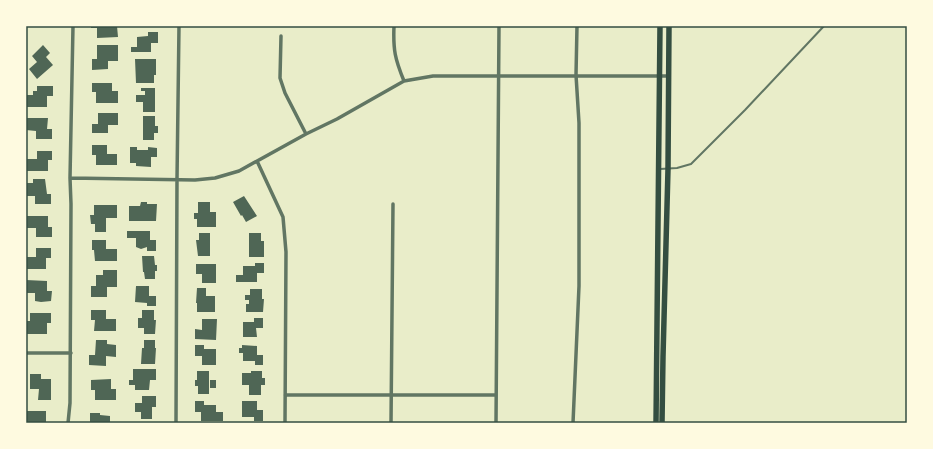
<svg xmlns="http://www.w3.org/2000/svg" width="933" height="449" viewBox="0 0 933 449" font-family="Manrope,sans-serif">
<rect width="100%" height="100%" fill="#e9edc9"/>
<path fill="#4f6655" d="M 91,26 L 117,26 L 118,37 L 97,38 L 97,28 L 91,28 Z
M 148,32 L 158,32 L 158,43 L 151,43 L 151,52 L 131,52 L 131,47 L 137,47 L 137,37 L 148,36 Z
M 43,45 L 50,53 L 46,57 L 53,65 L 37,79 L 29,69 L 37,62 L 32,56 Z
M 97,45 L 118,45 L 118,61 L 108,61 L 108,69 L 92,70 L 92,59 L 97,59 Z
M 135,59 L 156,59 L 156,75 L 154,75 L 154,83 L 136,83 Z
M 92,83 L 112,83 L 112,91 L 118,91 L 118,103 L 96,103 L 96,92 L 92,92 Z
M 37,86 L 53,86 L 53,96 L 47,96 L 47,107 L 27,107 L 27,95 L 33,95 L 33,91 L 37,91 Z
M 141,88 L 155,88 L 155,112 L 143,112 L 143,102 L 136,102 L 136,95 L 145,95 L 145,91 L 141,91 Z
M 98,113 L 118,113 L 118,125 L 108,125 L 108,133 L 92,133 L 92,124 L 98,124 Z
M 143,116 L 155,116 L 155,126 L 158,126 L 158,133 L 154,133 L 154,140 L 143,140 Z
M 26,118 L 48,118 L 47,129 L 52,129 L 52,139 L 36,139 L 36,131 L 26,130 Z
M 92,145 L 107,145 L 107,154 L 117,154 L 117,165 L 96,165 L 96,155 L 92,155 Z
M 130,147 L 137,147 L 137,150 L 148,150 L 148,147 L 157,148 L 157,157 L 151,157 L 151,167 L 136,166 L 136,163 L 130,163 Z
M 37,151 L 52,151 L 52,160 L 48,160 L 48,171 L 26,171 L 26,159 L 37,159 Z
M 33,179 L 45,179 L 47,194 L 51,194 L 51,204 L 35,204 L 35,196 L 26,196 L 26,183 L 33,183 Z
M 244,196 L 257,216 L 246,222 L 242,215 L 241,216 L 233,202 Z
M 141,202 L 147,202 L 147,204 L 157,204 L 156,221 L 129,221 L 129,206 L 140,206 Z
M 198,202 L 210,202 L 210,212 L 216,212 L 216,227 L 197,227 L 197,219 L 194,219 L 194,213 L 198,213 Z
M 94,205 L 117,205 L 117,218 L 106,218 L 106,232 L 95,232 L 95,224 L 91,224 L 90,215 L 94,215 Z
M 26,216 L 48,216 L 48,227 L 52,227 L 52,237 L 36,237 L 36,228 L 26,228 Z
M 127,231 L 150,231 L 150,240 L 156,240 L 156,251 L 147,251 L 147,247 L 141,249 L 136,247 L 136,238 L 127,238 Z
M 199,233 L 210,233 L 210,256 L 198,256 L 196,240 L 199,240 Z
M 249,233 L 261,233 L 261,241 L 264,241 L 264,257 L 249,257 Z
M 92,240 L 106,240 L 106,249 L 117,249 L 117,261 L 95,261 L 94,250 L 92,250 Z
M 36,248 L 51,248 L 51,258 L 46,258 L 46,269 L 26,269 L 26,257 L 36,257 Z
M 142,256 L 154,256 L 155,265 L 157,265 L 157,271 L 155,271 L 155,279 L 145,279 L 144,272 L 143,272 Z
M 255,263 L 264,263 L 264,273 L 257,273 L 257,282 L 236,282 L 236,275 L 243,275 L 243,266 L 255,266 Z
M 196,264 L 216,264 L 216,283 L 202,283 L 202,274 L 196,274 Z
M 103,270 L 117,270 L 117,287 L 107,287 L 107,297 L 91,297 L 91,286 L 96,286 L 96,275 L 103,275 Z
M 26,280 L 47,281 L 47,291 L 52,291 L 51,301 L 41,302 L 35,301 L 35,293 L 26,293 Z
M 136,286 L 149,286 L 149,296 L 156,296 L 156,306 L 147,306 L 147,303 L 135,302 Z
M 197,288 L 206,288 L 206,296 L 215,296 L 215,312 L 197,312 L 197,303 L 196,303 Z
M 250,289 L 262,289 L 262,299 L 264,299 L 263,312 L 246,312 L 246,304 L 249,304 L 249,300 L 245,300 L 245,295 L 250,295 Z
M 91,310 L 106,310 L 106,319 L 116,319 L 116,331 L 94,331 L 95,320 L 91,320 Z
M 142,310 L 154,310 L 154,320 L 156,320 L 155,334 L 144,334 L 144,328 L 138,328 L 138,318 L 142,318 Z
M 30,313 L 51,313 L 51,323 L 47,323 L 47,334 L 26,334 L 26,321 L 30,321 Z
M 254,318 L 263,318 L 263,328 L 256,328 L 257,337 L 243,337 L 243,322 L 254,322 Z
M 202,319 L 217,319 L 216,340 L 195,339 L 195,329 L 202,330 Z
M 96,340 L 107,340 L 107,344 L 116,345 L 116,357 L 106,356 L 106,366 L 89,365 L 89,355 L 95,355 Z
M 144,340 L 155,340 L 155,348 L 156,348 L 155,364 L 141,364 L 142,348 L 144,348 Z
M 195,345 L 204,345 L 204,349 L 216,349 L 216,365 L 202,365 L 202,356 L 195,356 Z
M 242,345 L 257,346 L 257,355 L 263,355 L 263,365 L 255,365 L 255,361 L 243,361 L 243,353 L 239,353 L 239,348 L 242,348 Z
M 133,369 L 156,369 L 156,380 L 150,380 L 149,390 L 135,390 L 135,385 L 129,385 L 129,380 L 133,380 Z
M 197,371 L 209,371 L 209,394 L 198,394 L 198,386 L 195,386 L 195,380 L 197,380 Z
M 251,371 L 262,371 L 262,378 L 265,378 L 265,385 L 261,385 L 261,395 L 249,395 L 249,385 L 242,385 L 242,373 L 251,373 Z
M 30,374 L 41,374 L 41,379 L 51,379 L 51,400 L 38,400 L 39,389 L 30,389 Z
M 111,379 L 111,389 L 116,389 L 116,400 L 95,400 L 95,390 L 91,390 L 91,380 Z
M 210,380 L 216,380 L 216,388 L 210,388 Z
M 142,396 L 156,396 L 156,407 L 152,407 L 152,419 L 141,419 L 141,412 L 135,412 L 135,403 L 142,403 Z
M 195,401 L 204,401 L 204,405 L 216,405 L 216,412 L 223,412 L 223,421 L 201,421 L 201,412 L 195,412 Z
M 242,401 L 257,401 L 257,410 L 263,410 L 263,421 L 254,421 L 254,417 L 242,417 Z
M 26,411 L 46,411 L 46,422 L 26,423 Z
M 90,413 L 100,413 L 100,415 L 110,416 L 110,423 L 90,423 Z"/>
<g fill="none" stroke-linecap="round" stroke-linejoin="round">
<path stroke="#617663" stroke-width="2" d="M 660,169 L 677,168 L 691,164 L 745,110 L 824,26"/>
<path stroke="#617663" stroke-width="3.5" d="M 394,26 C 393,50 395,59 404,81
M 281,36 L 280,78 L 285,93 L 306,134
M 257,161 L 283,217 L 286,252 L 285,423
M 70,178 L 195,180 L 215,178 L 239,171 L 306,134 L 337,119 L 404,81 L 433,76 L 668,76
M 26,353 L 71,353
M 285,395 L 495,395
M 68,423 L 70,403 L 71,204 L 70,178 L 73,26
M 176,423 L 177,179 L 179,26
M 391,423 L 393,204
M 496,423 L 499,26
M 573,423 L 579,286 L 579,123 L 576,75 L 577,26"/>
<path stroke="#344e41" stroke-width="5.5" d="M 656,423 L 660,26
M 662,423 L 663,357 L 668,169 L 669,26"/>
</g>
<rect width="933" height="449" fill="none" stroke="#fefae0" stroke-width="54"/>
<rect x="27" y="27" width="879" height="395" fill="none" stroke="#344e41" stroke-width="1.5"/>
</svg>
